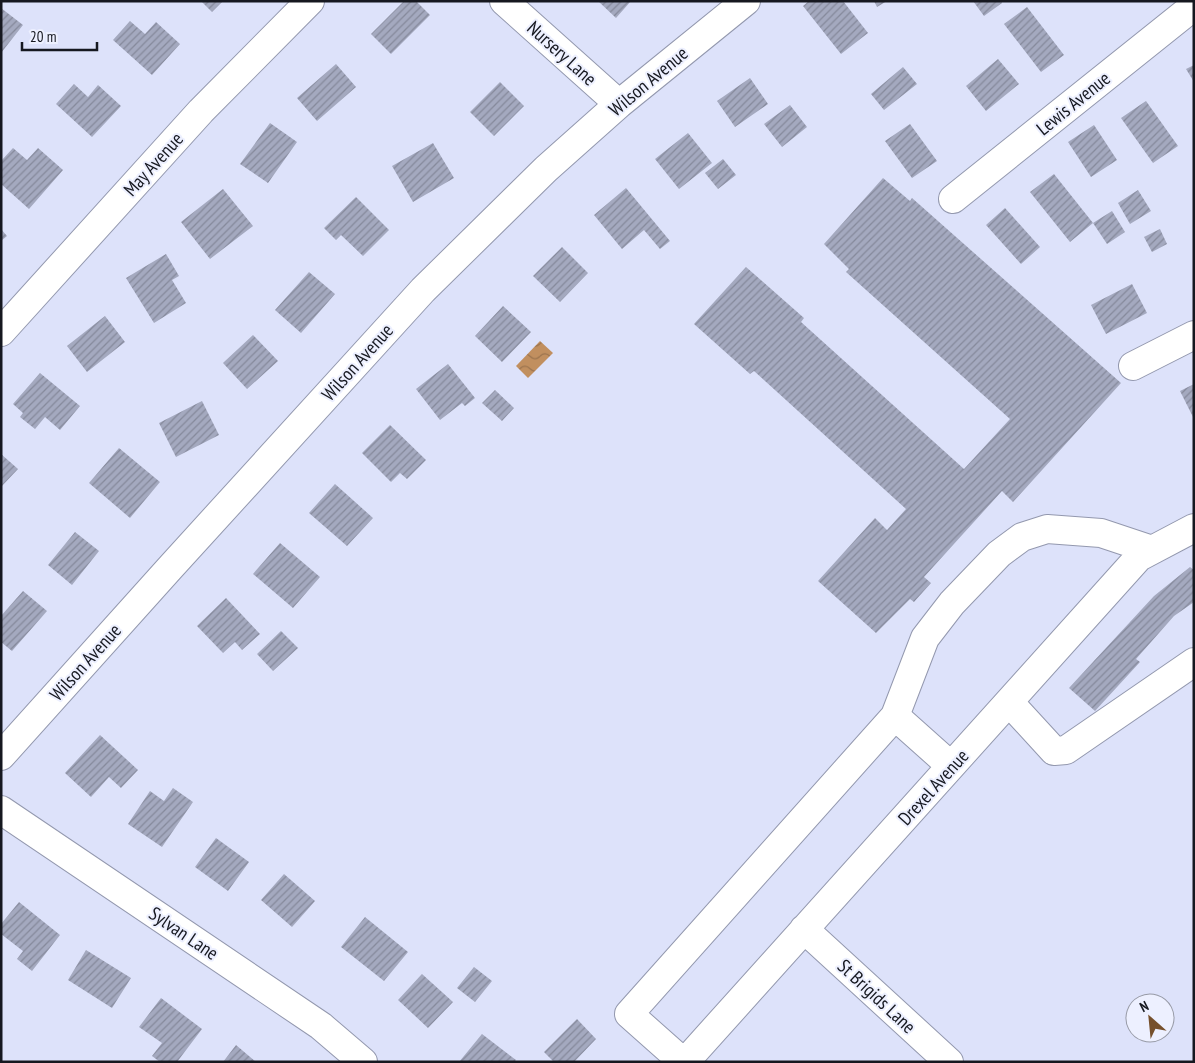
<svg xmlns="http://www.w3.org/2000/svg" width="1195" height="1063" viewBox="0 0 1195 1063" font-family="'PT Sans Narrow',sans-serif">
<defs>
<pattern id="water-waves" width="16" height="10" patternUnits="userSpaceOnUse" patternTransform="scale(1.25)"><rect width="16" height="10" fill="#c18f5f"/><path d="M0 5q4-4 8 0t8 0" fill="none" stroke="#9c744e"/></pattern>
<pattern id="building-hatch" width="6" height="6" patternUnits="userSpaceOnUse" patternTransform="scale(1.25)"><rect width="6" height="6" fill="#a4a9bf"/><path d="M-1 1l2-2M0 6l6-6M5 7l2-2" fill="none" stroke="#85899b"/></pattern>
</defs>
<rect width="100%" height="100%" fill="#dde2fa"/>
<path fill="url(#water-waves)" d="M 540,341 L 553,353 L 528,378 L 516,366 Z"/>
<path fill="url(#building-hatch)" d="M 201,1 L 223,1 L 212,12 Z
M 404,1 L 416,1 L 430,15 L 391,54 L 371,34 Z
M 598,1 L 631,1 L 616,18 Z
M 809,1 L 843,1 L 868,33 L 841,54 L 803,6 Z
M 874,1 L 887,1 L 877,7 Z
M 973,1 L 1001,1 L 1002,3 L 984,16 Z
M 1027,7 L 1064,55 L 1041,72 L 1004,24 Z
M 1,8 L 23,25 L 1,53 Z
M 130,21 L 145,34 L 156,22 L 180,44 L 152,75 L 113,40 Z
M 998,59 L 1019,84 L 986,111 L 966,86 Z
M 336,64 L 356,87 L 317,121 L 297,98 Z
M 1194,65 L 1194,82 L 1186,69 Z
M 903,67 L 917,84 L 884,110 L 871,94 Z
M 750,78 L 768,104 L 735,127 L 717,101 Z
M 500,82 L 524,106 L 494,136 L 470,112 Z
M 74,84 L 88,97 L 98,85 L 121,106 L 92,137 L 56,104 Z
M 1146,101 L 1178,146 L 1153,163 L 1121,118 Z
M 790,105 L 807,127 L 782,147 L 764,124 Z
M 270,123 L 297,142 L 268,183 L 240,164 Z
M 910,124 L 937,161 L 912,178 L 885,141 Z
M 1094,125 L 1117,160 L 1091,177 L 1068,142 Z
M 688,133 L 712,163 L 679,189 L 655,159 Z
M 433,143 L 454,178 L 413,202 L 392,166 Z
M 13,148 L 27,160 L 38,148 L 63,170 L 29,209 L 1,184 L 1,161 Z
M 723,159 L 736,175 L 718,189 L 705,173 Z
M 1054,174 L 1093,223 L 1070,242 L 1030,192 Z
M 883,178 L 910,201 L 912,198 L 1121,383 L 1013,502 L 1002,491 L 924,577 L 931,583 L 914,602 L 910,599 L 876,633 L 818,581 L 875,518 L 887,530 L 906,509 L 754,371 L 750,374 L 694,324 L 746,267 L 804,318 L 801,322 L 964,469 L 1010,419 L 846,272 L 849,269 L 824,244 Z
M 626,188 L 670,241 L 660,249 L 644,230 L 622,249 L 594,215 Z
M 223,189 L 253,226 L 210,259 L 181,222 Z
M 1138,190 L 1151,211 L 1130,224 L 1118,203 Z
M 356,197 L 389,230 L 363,256 L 341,235 L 336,240 L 324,228 Z
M 1005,208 L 1040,247 L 1021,264 L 986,225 Z
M 1112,211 L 1125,232 L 1107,244 L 1093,223 Z
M 1,229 L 7,236 L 1,241 Z
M 1160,229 L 1167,244 L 1152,252 L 1144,237 Z
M 562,247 L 588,273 L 560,302 L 533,276 Z
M 166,254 L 179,276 L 172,280 L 186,303 L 154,323 L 126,278 Z
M 309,272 L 335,294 L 301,333 L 275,310 Z
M 1132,284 L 1147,313 L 1106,334 L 1091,305 Z
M 503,306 L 531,332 L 502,362 L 475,336 Z
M 105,316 L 125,342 L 87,372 L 67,346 Z
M 253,335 L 278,361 L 247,389 L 223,363 Z
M 448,364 L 475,398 L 465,406 L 462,403 L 440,420 L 416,389 Z
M 40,373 L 80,406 L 60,430 L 45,417 L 35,429 L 20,417 L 23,413 L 13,404 Z
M 1194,384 L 1194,419 L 1180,391 Z
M 495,390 L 514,408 L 502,421 L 482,403 Z
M 202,401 L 219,435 L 176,457 L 159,423 Z
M 390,425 L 426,460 L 407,479 L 400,473 L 391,482 L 362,453 Z
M 119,448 L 160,482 L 130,518 L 89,483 Z
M 1,454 L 18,469 L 1,487 Z
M 335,484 L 373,518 L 347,546 L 309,513 Z
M 75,532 L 99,551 L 72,585 L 48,565 Z
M 280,543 L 320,577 L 293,608 L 253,574 Z
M 1190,567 L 1194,570 L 1194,602 L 1174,616 L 1136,659 L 1140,662 L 1095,711 L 1069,688 L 1154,596 Z
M 23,591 L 47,611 L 12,651 L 1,642 L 1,616 Z
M 226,598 L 260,634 L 242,650 L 235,642 L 223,653 L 197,626 Z
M 281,631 L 298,648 L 273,671 L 257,654 Z
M 100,735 L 138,770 L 121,788 L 109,777 L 91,797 L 65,773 Z
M 173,788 L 193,802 L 162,847 L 128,824 L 150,791 L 164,801 Z
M 216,838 L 249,862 L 228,891 L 195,867 Z
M 284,874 L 315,901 L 292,927 L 261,900 Z
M 19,902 L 60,935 L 32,971 L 17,959 L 23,951 L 1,934 L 1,924 Z
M 365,917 L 408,952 L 384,981 L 341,947 Z
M 86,950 L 131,978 L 112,1008 L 68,980 Z
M 474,967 L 492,981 L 475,1002 L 457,988 Z
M 422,974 L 453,1002 L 428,1028 L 398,1000 Z
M 161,998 L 202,1029 L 177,1062 L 160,1062 L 152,1056 L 162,1043 L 139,1027 Z
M 577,1019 L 596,1039 L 574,1062 L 554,1062 L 544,1052 Z
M 482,1034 L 516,1060 L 514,1062 L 459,1062 Z
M 236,1045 L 256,1062 L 223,1062 Z"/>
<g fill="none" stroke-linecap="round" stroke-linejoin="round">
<defs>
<path id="minor" d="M 504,1 L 619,104
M 953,199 L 1194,6
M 1,332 L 201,111 L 310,1
M 1133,366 L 1194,335
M 1009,702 L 1054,751 L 1066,750 L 1194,662
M 895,716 L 925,638 L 952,603 L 999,554 L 1022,537 L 1047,529 L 1101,533 L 1152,550
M 1,756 L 169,569 L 423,290 L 546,169 L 619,104 L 746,1
M 1,810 L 321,1026 L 363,1062
M 804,929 L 949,1062
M 683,1062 L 629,1014 L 895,716 L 951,766
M 685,1062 L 1139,557 L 1194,528"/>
</defs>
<use href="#minor" stroke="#9398ae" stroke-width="30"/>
<use href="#minor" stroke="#fff" stroke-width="28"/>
</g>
<g text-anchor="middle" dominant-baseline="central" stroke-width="4" stroke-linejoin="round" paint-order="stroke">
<g font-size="19" fill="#161820" stroke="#edf0ff">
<text transform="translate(562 53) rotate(42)">Nursery Lane</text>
<text transform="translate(648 81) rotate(-40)">Wilson Avenue</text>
<text transform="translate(1073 103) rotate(-39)">Lewis Avenue</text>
<text transform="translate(153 164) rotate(-48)">May Avenue</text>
<text transform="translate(357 362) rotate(-48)">Wilson Avenue</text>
<text transform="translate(85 662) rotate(-48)">Wilson Avenue</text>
<text transform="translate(933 787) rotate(-48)">Drexel Avenue</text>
<text transform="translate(184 933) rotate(34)">Sylvan Lane</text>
<text transform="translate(877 996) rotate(43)">St Brigids Lane</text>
</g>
</g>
<rect width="1195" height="1063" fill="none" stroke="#161820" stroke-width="5"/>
<g transform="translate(1150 1018) rotate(333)"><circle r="24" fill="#edf0ff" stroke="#979aa6"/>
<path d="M0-4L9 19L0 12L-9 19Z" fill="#76502c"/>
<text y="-8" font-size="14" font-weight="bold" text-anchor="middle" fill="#161820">N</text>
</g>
<path d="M22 42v8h75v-8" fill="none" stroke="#161820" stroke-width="2.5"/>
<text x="30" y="42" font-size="15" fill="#161820" stroke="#edf0ff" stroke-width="4" paint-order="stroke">20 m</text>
</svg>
